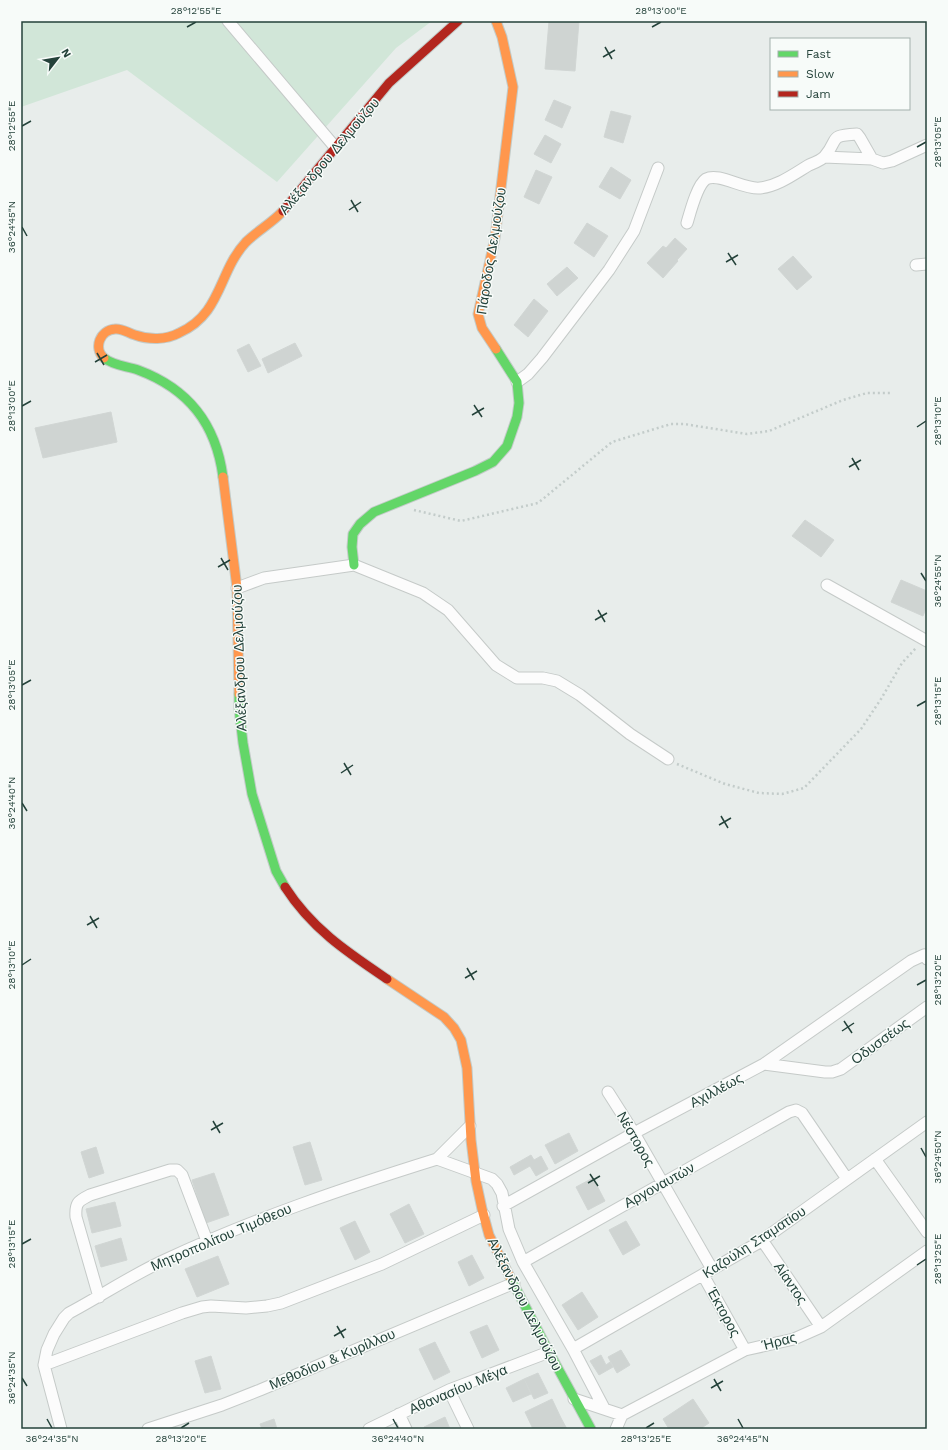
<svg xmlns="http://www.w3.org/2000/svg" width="948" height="1450" viewBox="0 0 948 1450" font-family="'Work Sans',sans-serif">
<rect width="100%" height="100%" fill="#e8edeb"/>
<path fill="#d1e6d8" d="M 21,21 L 432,21 L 396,48 L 277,182 L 127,70 L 21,107 Z"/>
<path fill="#cfd4d2" stroke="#d1d6d4" d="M 549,21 L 579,21 L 575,71 L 545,69 Z
M 554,100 L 571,107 L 562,128 L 545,120 Z
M 611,111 L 631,116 L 623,143 L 604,137 Z
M 545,135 L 561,144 L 551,163 L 534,154 Z
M 611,167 L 631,180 L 620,199 L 599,187 Z
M 536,170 L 552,177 L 539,204 L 524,197 Z
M 587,223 L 608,236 L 594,257 L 574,243 Z
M 675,238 L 687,249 L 677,260 L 678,261 L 663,278 L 647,263 L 663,246 L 666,248 Z
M 793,256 L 812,277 L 797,290 L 778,269 Z
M 567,267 L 578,278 L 557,296 L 547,284 Z
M 534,299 L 548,311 L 528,337 L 514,325 Z
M 295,343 L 302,356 L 268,373 L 262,359 Z
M 249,344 L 261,366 L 248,372 L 237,350 Z
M 111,412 L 117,442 L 43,458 L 35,428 Z
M 805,520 L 834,540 L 821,557 L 792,536 Z
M 901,580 L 927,591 L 927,606 L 923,616 L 891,602 Z
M 569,1133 L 578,1151 L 555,1164 L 545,1145 Z
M 310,1142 L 322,1180 L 305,1185 L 293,1147 Z
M 96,1147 L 104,1173 L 89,1178 L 81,1152 Z
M 531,1155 L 534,1160 L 541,1156 L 548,1169 L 536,1176 L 530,1166 L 514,1175 L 510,1167 Z
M 214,1173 L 229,1215 L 206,1223 L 192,1180 Z
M 593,1178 L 605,1201 L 588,1210 L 576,1187 Z
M 115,1202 L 121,1226 L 92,1233 L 86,1209 Z
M 409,1204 L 424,1234 L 405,1243 L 390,1214 Z
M 355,1221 L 370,1252 L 355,1260 L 340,1228 Z
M 626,1221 L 640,1245 L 623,1255 L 609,1230 Z
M 121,1238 L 127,1260 L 101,1267 L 95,1246 Z
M 472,1255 L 484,1278 L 469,1286 L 458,1262 Z
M 218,1256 L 229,1284 L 197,1297 L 185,1269 Z
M 582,1292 L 598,1317 L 578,1330 L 562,1305 Z
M 487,1325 L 499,1350 L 482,1358 L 470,1332 Z
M 435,1342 L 450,1372 L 434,1380 L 419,1349 Z
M 621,1350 L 630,1365 L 617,1373 L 608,1357 Z
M 601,1355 L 606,1365 L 610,1362 L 613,1367 L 599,1375 L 590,1361 Z
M 211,1356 L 221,1389 L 205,1393 L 195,1361 Z
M 538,1373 L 548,1393 L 534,1399 L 524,1379 Z
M 524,1379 L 531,1394 L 513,1402 L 506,1388 Z
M 552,1399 L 561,1418 L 538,1429 L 533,1429 L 525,1412 Z
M 693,1399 L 709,1423 L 700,1429 L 669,1429 L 663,1419 Z
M 445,1417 L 450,1429 L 425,1429 L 424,1427 Z
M 561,1418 L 567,1429 L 538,1429 Z
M 274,1419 L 277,1429 L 262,1429 L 260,1424 Z"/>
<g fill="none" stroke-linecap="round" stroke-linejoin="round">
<defs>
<path id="street" d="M 228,21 L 335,147
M 824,157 L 872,159
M 687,223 C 690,213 697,185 706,179 C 719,172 744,190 760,188 C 778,186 794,174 809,165 C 814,163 822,160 825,156 C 840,138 827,136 857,134 L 860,138 L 872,159 L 883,163 L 892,161 L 927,145
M 916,265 L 927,264
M 517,382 L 528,374 L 542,358 L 609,270 L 634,231 L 658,168
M 827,585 L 927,641
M 237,588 L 264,578 L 354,565 L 423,593 L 448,610 L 496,665 L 517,678 L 543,678 L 557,681 L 580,695 L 630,734 L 668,759
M 764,1064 L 825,1072 L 832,1072 L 841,1069 L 927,1007
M 608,1092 L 634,1133 L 712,1269
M 470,1126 L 437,1159 L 492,1179 L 497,1184 L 502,1193 L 509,1229 L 523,1262 L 573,1349 L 604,1408
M 875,1159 L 927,1232
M 503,1206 L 634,1133 L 764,1064 L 911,961 L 924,955 L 927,959
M 762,1240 L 821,1327
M 523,1262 L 789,1112 L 796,1110 L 802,1113 L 847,1179
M 703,1275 L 745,1350
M 99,1297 L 76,1217 C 75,1203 78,1201 90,1195 L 170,1170 L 177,1170 L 182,1175 L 207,1241
M 573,1349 L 758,1243 L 927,1122
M 44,1365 L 182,1313 L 202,1307 L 211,1306 L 246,1308 L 267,1306 L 281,1303 L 382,1264 L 484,1215
M 449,1390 L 468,1429
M 574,1399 L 622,1415 L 616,1429
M 399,1414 L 406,1429
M 622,1415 L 745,1350 L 794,1339 L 821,1327 L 927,1251
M 61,1429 L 44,1365 L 47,1350 L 54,1334 L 64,1318 L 69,1313 C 101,1296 132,1275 165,1260 C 253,1219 344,1188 437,1159
M 148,1429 L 222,1405 L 260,1390 L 514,1283
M 369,1429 L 449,1390 L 549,1352"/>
<path id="fast" d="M 104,358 C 114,366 127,366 138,370 C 189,389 216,424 223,477
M 354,565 L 352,547 L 353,534 L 360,524 L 374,512 L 475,471 L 493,462 L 507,446 L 517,417 L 519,403 L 517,382 L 496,349
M 239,694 L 239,709 L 243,743 L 252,794 L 276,871 L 285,887
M 510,1277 L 549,1352 L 591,1429"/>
<path id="slow" d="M 496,349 L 482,328 L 478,314 L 495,238 L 513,87 L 502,37 L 496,21
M 104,358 C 93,348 100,330 115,329 C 122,328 128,333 135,335 C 149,340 166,340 179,333 C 222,314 218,272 246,242 C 257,231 272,223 283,211
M 223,477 L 237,588 L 239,694
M 387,979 L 444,1017 L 454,1028 L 461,1040 L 467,1068 L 471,1140 L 476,1181 L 482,1209 L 489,1235 L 510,1277"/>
<path id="jam" d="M 283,211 L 389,83 L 458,21
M 285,887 C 312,929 347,952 387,979"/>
</defs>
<use href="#street" stroke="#c5cac8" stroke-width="13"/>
<use href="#fast" stroke="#c3cbc8" stroke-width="11"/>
<use href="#slow" stroke="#c3cbc8" stroke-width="11"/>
<use href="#jam" stroke="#c3cbc8" stroke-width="11"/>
<path stroke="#c3ccca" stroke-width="2.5" stroke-dasharray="2 3" stroke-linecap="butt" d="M 414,510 L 461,521 L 538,503 L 612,442 L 671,424 L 684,424 L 747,434 L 769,431 L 843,400 L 867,393 L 890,393
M 677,764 L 725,784 L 759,793 L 782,794 L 804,788 L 861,729 L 881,699 L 902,663 L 916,648"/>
<use href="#street" stroke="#fcfcfc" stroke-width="11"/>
<use href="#fast" stroke="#63d668" stroke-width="9"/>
<use href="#slow" stroke="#ff974d" stroke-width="9"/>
<use href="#jam" stroke="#b3261e" stroke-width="9"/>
</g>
<path fill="none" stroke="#24423a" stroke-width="1.5" d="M 187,27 L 196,22M 652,27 L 661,22M 605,47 L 612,59M 603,57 L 615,50M 22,126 L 31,121M 917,147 L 926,142M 351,200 L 358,212M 349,210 L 361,202M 22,227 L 27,236M 728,253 L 736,265M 726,262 L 738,255M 97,353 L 104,365M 95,362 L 107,355M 474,405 L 482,417M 22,406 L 31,401M 472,415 L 484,408M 917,427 L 926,421M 852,458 L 859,470M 849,467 L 861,460M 221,558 L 228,570M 218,567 L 230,560M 921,573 L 926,581M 598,610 L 605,622M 595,620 L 607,613M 22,685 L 31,680M 917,706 L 926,701M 344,763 L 351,775M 341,773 L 353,765M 22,803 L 27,811M 721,816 L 728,828M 719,825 L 731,818M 90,916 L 97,928M 87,925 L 99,918M 22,965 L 31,959M 467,968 L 474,980M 465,978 L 477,971M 917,985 L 926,980M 844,1021 L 852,1033M 842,1031 L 854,1023M 213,1121 L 220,1133M 211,1130 L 223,1123M 921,1148 L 926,1157M 590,1174 L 598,1186M 588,1183 L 600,1176M 22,1244 L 31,1239M 917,1265 L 926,1259M 337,1326 L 344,1338M 334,1336 L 346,1329M 22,1378 L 27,1386M 714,1379 L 721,1391M 711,1388 L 723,1381M 47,1419 L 52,1428M 393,1419 L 398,1428M 738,1419 L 743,1428M 181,1428 L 189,1423M 646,1428 L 654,1423"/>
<g text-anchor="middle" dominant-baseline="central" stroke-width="3" stroke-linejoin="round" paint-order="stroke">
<g font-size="14" fill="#24423a" stroke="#f7fbf9">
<text transform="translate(329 156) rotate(-50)">Αλέξανδρου Δελμούζου</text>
<text transform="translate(491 251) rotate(-81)">Πάροδος Δελμούζου</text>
<text transform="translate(239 658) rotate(-92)">Αλέξανδρου Δελμούζου</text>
<text transform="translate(880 1041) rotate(-36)">Οδυσσέως</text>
<text transform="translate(716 1090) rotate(-28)">Αχιλλέως</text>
<text transform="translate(636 1139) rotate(60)">Νέστορος</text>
<text transform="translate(659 1185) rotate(-29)">Αργοναυτών</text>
<text transform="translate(221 1237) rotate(-23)">Μητροπολίτου Τιμόθεου</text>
<text transform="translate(754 1242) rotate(-33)">Καζούλη Σταματίου</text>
<text transform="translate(791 1283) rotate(56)">Αίαντος</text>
<text transform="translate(525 1304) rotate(63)">Αλέξανδρου Δελμούζου</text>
<text transform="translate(724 1312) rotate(61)">Έκτορος</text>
<text transform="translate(779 1341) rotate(-15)">Ήρας</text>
<text transform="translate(332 1359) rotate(-23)">Μεθοδίου &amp; Κυρίλλου</text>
<text transform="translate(458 1389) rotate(-23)">Αθανασίου Μέγα</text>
</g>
</g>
<rect width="948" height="1450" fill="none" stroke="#f7fbf9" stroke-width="44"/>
<rect x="770" y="38" width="140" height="72" fill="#f7fbf9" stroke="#a3b1ad"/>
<rect x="778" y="51" width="20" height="6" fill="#63d668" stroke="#a3b1ad"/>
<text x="806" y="58" font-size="12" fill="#24423a">Fast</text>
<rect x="778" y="71" width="20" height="6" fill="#ff974d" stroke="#a3b1ad"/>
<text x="806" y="78" font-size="12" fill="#24423a">Slow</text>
<rect x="778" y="91" width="20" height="6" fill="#b3261e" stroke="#a3b1ad"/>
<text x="806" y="98" font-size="12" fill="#24423a">Jam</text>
<g transform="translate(58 58) rotate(59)" stroke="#f7fbf9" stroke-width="3" paint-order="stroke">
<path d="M0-3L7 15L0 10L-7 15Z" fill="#24423a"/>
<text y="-6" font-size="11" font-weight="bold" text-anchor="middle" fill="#24423a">N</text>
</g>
<rect x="22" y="22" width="904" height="1406" fill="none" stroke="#24423a" stroke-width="1.5"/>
<g font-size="10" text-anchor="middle" fill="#24423a">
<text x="196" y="14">28°12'55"E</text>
<text x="661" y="14">28°13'00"E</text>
<text transform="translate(11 126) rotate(-90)" y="4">28°12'55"E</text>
<text transform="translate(937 142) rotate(-90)" y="4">28°13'05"E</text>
<text transform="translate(11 227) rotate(-90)" y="4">36°24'45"N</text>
<text transform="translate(11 406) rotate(-90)" y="4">28°13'00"E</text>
<text transform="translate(937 421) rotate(-90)" y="4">28°13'10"E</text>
<text transform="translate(937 581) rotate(-90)" y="4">36°24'55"N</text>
<text transform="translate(11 685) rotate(-90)" y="4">28°13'05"E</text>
<text transform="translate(937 701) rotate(-90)" y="4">28°13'15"E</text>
<text transform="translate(11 803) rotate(-90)" y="4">36°24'40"N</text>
<text transform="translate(11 965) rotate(-90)" y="4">28°13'10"E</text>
<text transform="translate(937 980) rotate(-90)" y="4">28°13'20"E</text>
<text transform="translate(937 1157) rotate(-90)" y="4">36°24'50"N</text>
<text transform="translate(11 1244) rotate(-90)" y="4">28°13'15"E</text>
<text transform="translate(937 1259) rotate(-90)" y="4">28°13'25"E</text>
<text transform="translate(11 1378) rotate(-90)" y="4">36°24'35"N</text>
<text x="52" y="1442">36°24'35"N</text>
<text x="181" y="1442">28°13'20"E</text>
<text x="398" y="1442">36°24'40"N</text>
<text x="646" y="1442">28°13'25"E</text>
<text x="743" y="1442">36°24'45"N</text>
</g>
</svg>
